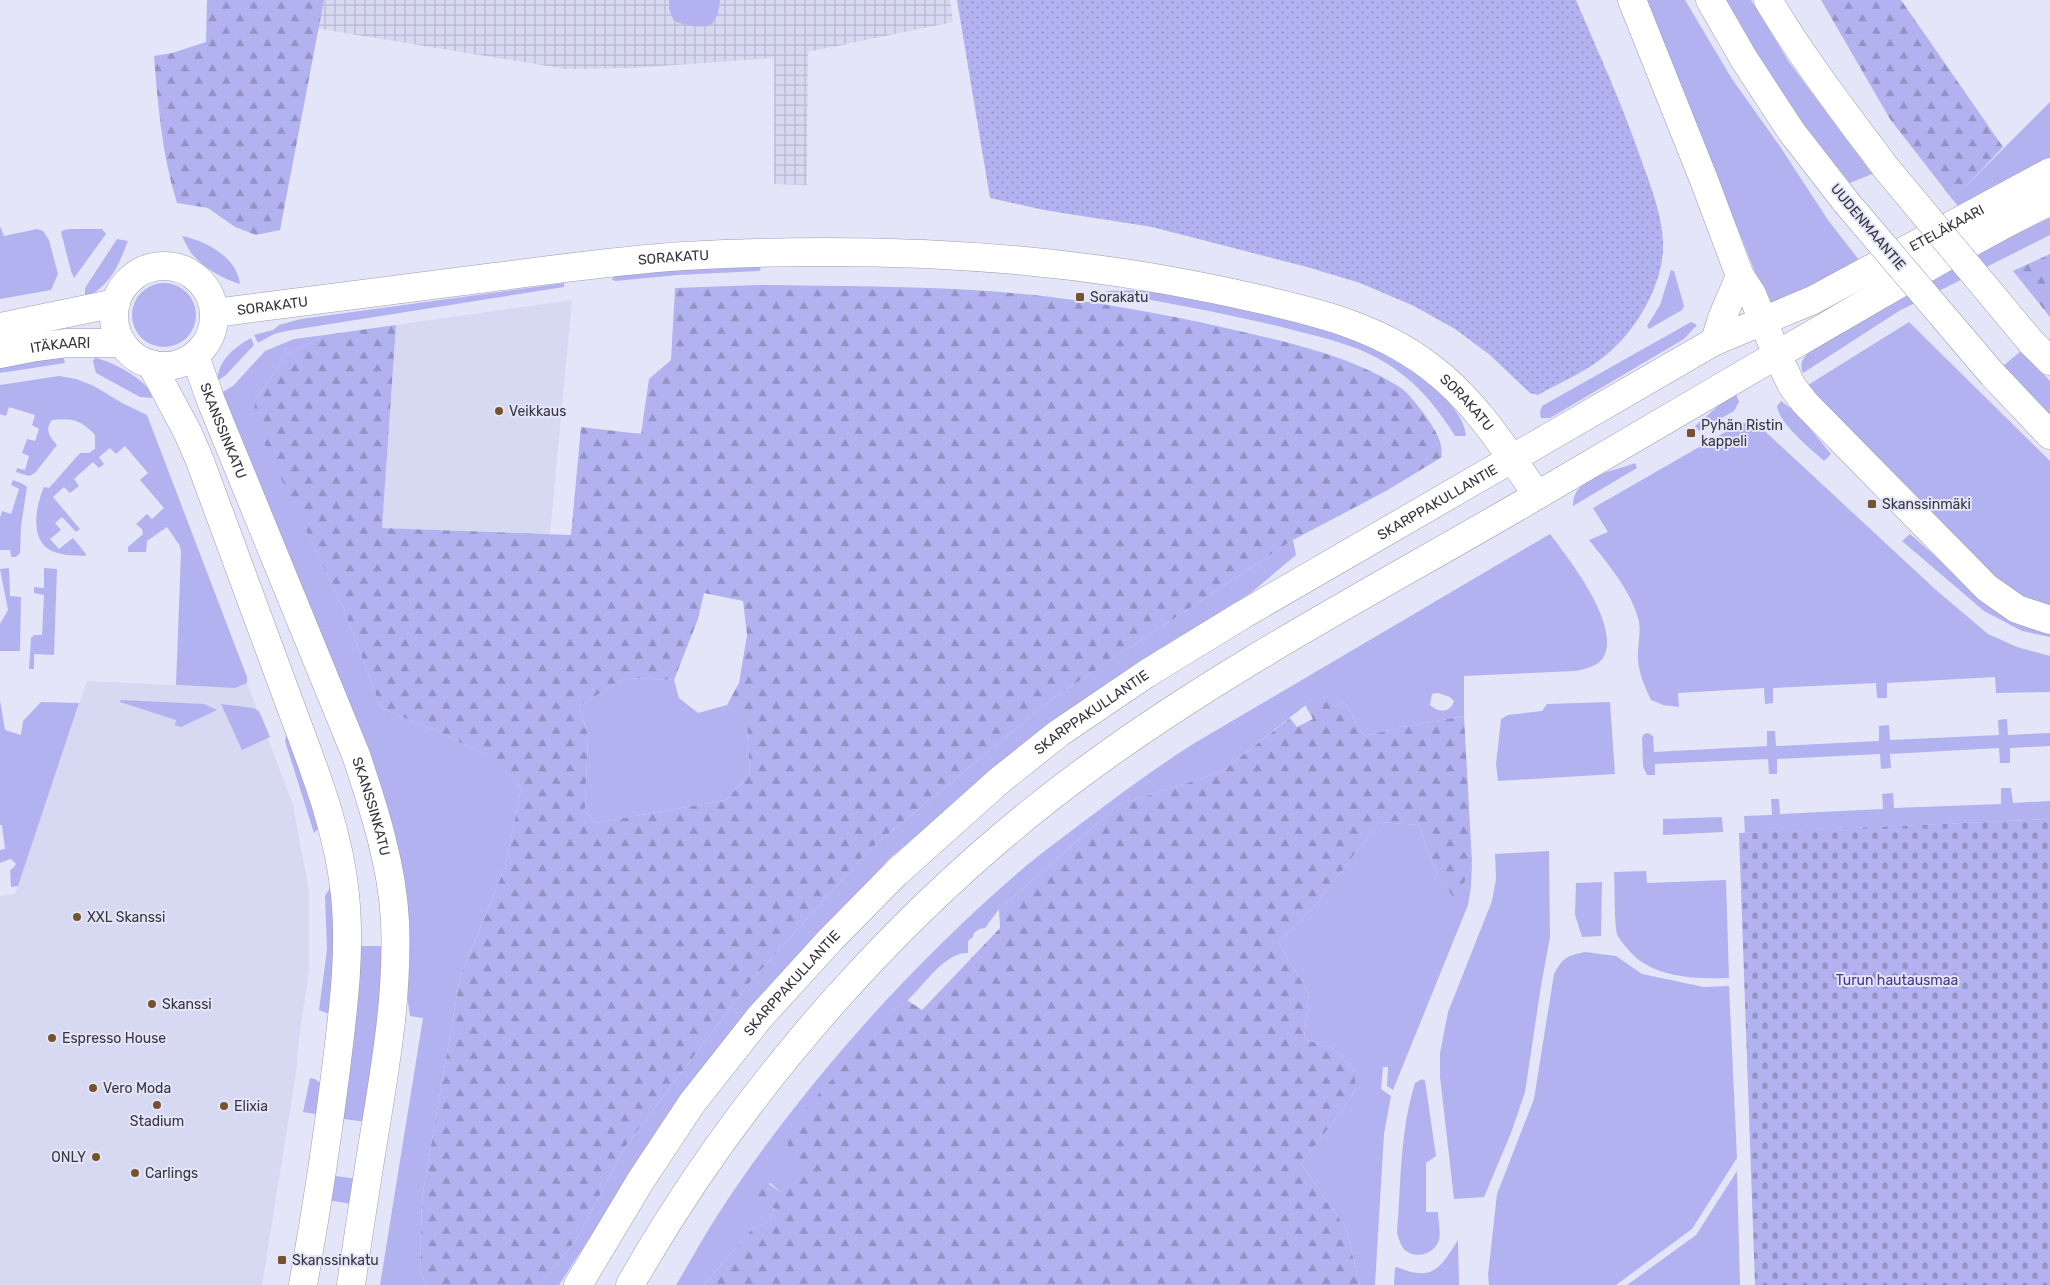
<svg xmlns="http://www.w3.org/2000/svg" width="2050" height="1285" viewBox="0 0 2050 1285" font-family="Rubik,sans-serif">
<defs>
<pattern id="industrial-grid" width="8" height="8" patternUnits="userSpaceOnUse" patternTransform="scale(1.25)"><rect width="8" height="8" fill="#d7d8f1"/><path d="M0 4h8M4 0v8" fill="none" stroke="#b9bad0"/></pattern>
<pattern id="forest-firs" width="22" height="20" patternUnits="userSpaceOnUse" patternTransform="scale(1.25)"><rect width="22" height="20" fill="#b2b2f0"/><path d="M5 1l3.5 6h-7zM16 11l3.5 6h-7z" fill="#9292c4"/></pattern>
<pattern id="cemetery-stones" width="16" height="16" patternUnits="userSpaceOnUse" patternTransform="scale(1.25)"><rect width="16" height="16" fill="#b2b2f0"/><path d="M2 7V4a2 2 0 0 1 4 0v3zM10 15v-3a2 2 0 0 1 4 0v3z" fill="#9292c4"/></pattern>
<pattern id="park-dots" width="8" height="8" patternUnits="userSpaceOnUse" patternTransform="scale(1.25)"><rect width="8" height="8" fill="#b2b2f0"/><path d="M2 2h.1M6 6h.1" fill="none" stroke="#9292c4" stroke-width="1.8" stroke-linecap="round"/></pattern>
</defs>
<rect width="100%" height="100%" fill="#e5e5f9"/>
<path fill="#d7d8f1" d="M 572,300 L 550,535 L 382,528 L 396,325 Z
M 87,681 L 235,688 L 247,683 L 293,805 L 309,891 L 309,970 L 299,1038 L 296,1073 L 262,1285 L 0,1285 L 0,896 L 15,894 Z"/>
<path fill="url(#industrial-grid)" d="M 306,0 L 950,0 L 953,22 L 808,52 L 807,185 L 774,184 L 774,58 L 632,68 L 566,69 L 302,26 Z"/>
<path fill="#b2b2f0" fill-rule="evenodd" d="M 669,0 L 720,0 L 718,14 L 712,24 C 698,29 688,26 674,21 L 669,9 Z
M 1642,0 L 1685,0 L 1732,79 L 1781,148 L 1828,220 L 1859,260 L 1780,304 L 1774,305 L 1767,302 L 1683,92 Z
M 1723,0 L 1751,0 L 1789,62 L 1872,174 L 1850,183 L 1799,118 Z
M 2050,102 L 2050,159 L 1958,206 L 1949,195 L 1967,185 Z
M 2050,218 L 2050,235 L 1899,311 L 1803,373 C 1799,363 1803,358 1810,351 L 2011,236 Z
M 0,226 L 4,236 L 37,229 L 43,231 L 49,240 L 58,274 L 51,290 L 0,299 Z
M 70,229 L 102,229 L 106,234 L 74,278 L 71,271 L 61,232 L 64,230 Z
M 182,236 C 206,241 237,257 240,284 C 223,279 204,268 192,254 C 188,249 185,242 182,236 Z
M 117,239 L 128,241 C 117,268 113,281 88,297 L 85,297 L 85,288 Z
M 759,267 L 761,269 L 759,271 L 678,275 L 615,281 L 611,279 L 616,276 L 678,270 Z
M 1671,270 L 1674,271 L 1684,306 L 1682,310 L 1649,329 L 1647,326 L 1660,305 Z
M132 315a32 32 0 1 1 64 0a32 32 0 1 1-64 0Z
M 564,283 L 564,287 L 286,331 L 274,334 L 258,343 L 254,335 L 273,330 L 279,325 L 301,319 Z
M 1150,290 C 1247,307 1359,323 1436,390 C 1450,403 1464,417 1466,436 L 1455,436 C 1438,409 1421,387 1395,369 C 1365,347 1328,339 1293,330 C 1230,314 1167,303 1104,291 Z
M 1691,322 L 1697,325 L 1684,339 L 1550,418 L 1541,418 L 1540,412 L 1542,406 Z
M 1909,322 L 2050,461 L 2050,608 L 2023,599 L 1986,573 L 1808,385 Z
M 325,335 L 287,355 L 255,400 L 254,420 L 343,607 L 381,708 L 450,737 L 503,764 L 521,789 L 505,867 L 460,977 L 422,1198 L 420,1272 L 426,1285 L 380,1285 L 423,1018 L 410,1016 L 402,960 L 398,887 L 217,395 L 233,386 L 265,351 L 294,339 Z
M 251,338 L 254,345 L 226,375 L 217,381 C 219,360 233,348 251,338 Z
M 62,351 L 65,363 L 0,373 L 0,362 Z
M 2021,351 L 2050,381 L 2050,414 L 2003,366 Z
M 95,358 C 110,360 152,382 152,398 L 140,397 L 96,373 L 93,361 Z
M 59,376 L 76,379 L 94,386 L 122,403 L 147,415 L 247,677 L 247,683 L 235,688 L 176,685 L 181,552 L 180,546 L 167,527 L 147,541 L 146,552 L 128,552 L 128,547 L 143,534 L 142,529 L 136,524 L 147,514 L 152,519 L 164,508 L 140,480 L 148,473 L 125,446 L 116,454 L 110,448 L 99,457 L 104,464 L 99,468 L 93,462 L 74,479 L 79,486 L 70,493 L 64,487 L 53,497 L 80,529 L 76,532 L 62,517 L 55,523 L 61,530 L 50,539 L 59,549 L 73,538 L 86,554 L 85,556 C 76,555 66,556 58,553 C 28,546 35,507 44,487 L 49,488 L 80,453 L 89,453 L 95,449 L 95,435 C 81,420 72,418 52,420 C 44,430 50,437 57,445 L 35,473 L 29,476 L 16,472 L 17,468 L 25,470 L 29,456 L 22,453 L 27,439 L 35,441 L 39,429 L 32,425 L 35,415 L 9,407 L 6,416 L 0,414 L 0,385 Z
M 1736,394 L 1739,402 L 1734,411 L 1699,431 L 1695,426 L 1725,400 Z
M 1781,401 L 1797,413 L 1831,454 L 1824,461 C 1810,448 1780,425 1777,406 Z
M 1755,422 L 1936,590 L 1988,634 L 2017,647 L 2050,656 L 2050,692 L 1996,693 L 1995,677 L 1887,683 L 1887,698 L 1877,698 L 1876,683 L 1773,688 L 1773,703 L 1765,704 L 1764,688 L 1678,693 L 1679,707 L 1663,705 L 1651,700 C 1645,687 1639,674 1638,660 C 1637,646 1642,632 1638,618 C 1630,589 1607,563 1589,540 L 1608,532 L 1593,508 L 1741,423 Z
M 1635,463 L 1637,468 L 1573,506 C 1572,477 1614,471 1635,463 Z
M 13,480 L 23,484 L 27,487 L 21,526 L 20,553 L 16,557 L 11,557 L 10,550 L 0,550 L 0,518 L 2,511 L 11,514 L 19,489 L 11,485 Z
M 1550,534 C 1569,559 1622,626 1603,658 C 1598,666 1585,669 1576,671 L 1464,676 L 1464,716 L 1402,727 L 1364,736 L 1345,702 L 1333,706 L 1312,700 L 1221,772 L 1118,805 L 999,909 L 985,928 L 979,929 L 974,933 L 973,937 L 968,941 L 968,953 C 945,952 924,985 908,1000 C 903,1004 897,1007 892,1011 L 800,1169 L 781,1192 L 770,1183 L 756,1197 L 775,1209 L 769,1221 L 753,1228 L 704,1285 L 676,1285 C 690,1262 702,1239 717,1216 C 799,1089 912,963 1027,865 C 1044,851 1062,838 1079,825 C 1116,797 1154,769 1193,744 ZM 1438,693 L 1450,697 L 1454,701 C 1450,713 1439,713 1430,705 L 1432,694 Z
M 1910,534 L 1973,589 L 2050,631 L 2050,637 L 2022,631 L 1984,611 L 1902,541 Z
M 1293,540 L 1296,555 L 1252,592 L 1133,667 L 1011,756 L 889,859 L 775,979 L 670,1114 L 559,1285 L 539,1285 L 576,1240 L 625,1147 L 750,982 L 869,850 L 1052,699 Z
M 9,568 L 10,596 L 21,597 L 20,651 L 0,651 L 0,624 L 8,610 L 0,569 Z
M 44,568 L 57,569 L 54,655 L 34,654 L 34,669 L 29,669 L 31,638 L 34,635 L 42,635 L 44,595 L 34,593 L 34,587 L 44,588 Z
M 625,678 L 674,680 L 679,698 L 698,713 L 727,705 L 747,726 L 750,774 L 726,800 L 595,823 L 585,811 L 588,735 L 579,706 Z
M 0,700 L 5,730 L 21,735 L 23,721 L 41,702 L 79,703 L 18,886 L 11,887 L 10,870 L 14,867 L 16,864 L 11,859 L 0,863 L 0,850 L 5,849 L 2,825 L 0,825 Z
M 121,700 L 204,704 L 217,710 L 181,727 L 175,725 L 176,720 L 120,702 Z
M 1610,702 L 1615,774 L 1498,781 L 1496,764 L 1501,719 L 1508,715 L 1542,711 L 1547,704 Z
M 221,704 L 253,708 L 259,711 L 270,737 L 242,750 Z
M 2007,719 L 2008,735 L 2050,733 L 2050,746 L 2010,748 L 2010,763 L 2000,763 L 1999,748 L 1890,754 L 1891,768 L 1881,769 L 1880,754 L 1777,759 L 1777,774 L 1769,774 L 1768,759 L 1655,764 L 1655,775 L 1647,775 L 1643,766 L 1642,738 L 1644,734 L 1648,733 L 1653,736 L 1654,752 L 1767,746 L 1767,731 L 1775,731 L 1776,746 L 1879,741 L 1879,726 L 1889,725 L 1890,740 L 1999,735 L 1998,720 Z
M 293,734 L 323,824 L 314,833 L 285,741 L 286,736 Z
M 2001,788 L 2011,788 L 2013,803 L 2050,801 L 2050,819 L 1745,833 L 1744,816 L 1772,815 L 1771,799 L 1779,799 L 1780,814 L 1883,809 L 1882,794 L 1893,793 L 1894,808 L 2001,804 Z
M 1722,817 L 1723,832 L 1663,835 L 1663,819 Z
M 1379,822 L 1419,825 L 1437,875 L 1457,901 L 1472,862 L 1471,887 L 1468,905 L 1393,1090 L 1387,1086 L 1388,1067 L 1383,1067 L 1381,1089 L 1391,1096 L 1384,1134 L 1375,1285 L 1360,1285 L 1346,1228 L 1301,1164 L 1346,1105 L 1355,1090 L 1355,1072 L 1334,1049 L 1304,1039 L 1309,993 L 1278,943 L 1318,902 Z
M 1549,851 L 1550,937 L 1541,986 L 1525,1092 L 1511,1133 L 1484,1197 L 1454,1199 L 1440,1077 L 1440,1053 L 1448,1012 L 1492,901 L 1496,879 L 1495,854 Z
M 1646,871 L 1647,883 L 1726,880 L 1729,978 C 1694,979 1649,978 1626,947 C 1623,943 1618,938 1617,934 C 1614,919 1615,889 1614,872 Z
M 1602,882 L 1601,936 L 1582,937 L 1575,915 L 1576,883 Z
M 336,883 L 334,1016 L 319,1010 L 327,950 L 325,896 L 332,884 Z
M 356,946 L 386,946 L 366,1122 L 337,1118 Z
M 1585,952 L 1616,956 L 1642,974 L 1704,987 L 1729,986 L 1737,1158 L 1692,1229 L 1616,1285 L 1489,1285 L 1488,1275 L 1497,1194 L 1534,1099 L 1554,974 C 1563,957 1567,956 1585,952 Z
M 310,1078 L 315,1079 L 320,1083 L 322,1115 L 303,1112 Z
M 1422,1079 L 1425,1081 L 1436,1156 L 1426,1163 L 1426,1212 L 1438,1212 C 1438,1220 1441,1232 1439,1240 C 1435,1254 1414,1261 1403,1248 C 1400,1244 1399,1238 1397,1233 C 1401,1183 1400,1131 1415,1083 Z
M 1737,1171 L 1740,1285 L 1627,1285 L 1696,1235 Z
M 330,1175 L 356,1179 L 352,1204 L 327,1200 Z
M 1458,1240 L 1459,1285 L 1394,1285 L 1395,1268 L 1397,1267 C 1432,1282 1440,1269 1458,1240 Z"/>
<path fill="url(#forest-firs)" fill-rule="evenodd" d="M 207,0 L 324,0 L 280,230 L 256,235 L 235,227 L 208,208 L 177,203 C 162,155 158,106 154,56 L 172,53 L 206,42 Z
M 1821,0 L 1901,0 L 2003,147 L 1967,185 L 1949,195 L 1890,119 Z
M 2050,254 L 2050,317 L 2013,271 Z
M 758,285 C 835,286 912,286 988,291 C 1070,297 1151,311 1230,329 C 1287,342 1352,356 1401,388 C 1412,396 1437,429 1440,442 C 1442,447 1441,453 1442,457 L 1386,491 L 1293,540 L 1052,699 L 869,850 L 750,982 L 625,1147 L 576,1240 L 539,1285 L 426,1285 L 420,1272 L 422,1198 L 460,977 L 505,867 L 521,789 L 502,764 L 450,737 L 381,708 L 343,607 L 253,420 L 255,400 L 287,355 L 325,335 L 396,325 L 382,528 L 571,535 L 581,427 L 641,434 L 649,379 L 671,360 L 675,288 ZM 704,593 L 743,601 L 747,635 L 739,683 L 727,705 L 747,727 L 750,774 L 726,800 L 595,823 L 585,811 L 588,735 L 579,706 L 625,678 L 674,680 L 698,619 Z
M 1331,697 L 1333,706 L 1345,702 L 1364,736 L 1402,727 L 1464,716 L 1472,862 L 1457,902 L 1437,875 L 1419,825 L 1379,822 L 1318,902 L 1278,943 L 1309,993 L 1304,1039 L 1334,1049 L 1355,1072 L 1355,1090 L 1346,1105 L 1301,1164 L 1346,1228 L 1360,1285 L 704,1285 L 753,1228 L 769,1221 L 775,1209 L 755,1197 L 757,1192 L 767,1183 L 781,1192 L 799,1169 L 788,1160 L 788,1129 L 892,1011 L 907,1000 L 922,1010 L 1000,928 L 999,909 L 1118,805 L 1221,772 L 1290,718 L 1297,727 L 1313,719 L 1305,705 L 1312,700 Z"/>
<path fill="url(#cemetery-stones)" d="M 2050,819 L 2050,1285 L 1755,1285 L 1739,833 Z"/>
<path fill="url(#park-dots)" d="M 957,0 L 1576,0 C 1599,54 1623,106 1642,162 C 1651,187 1662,215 1663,242 C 1665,284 1634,335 1601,359 C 1583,373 1559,383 1538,395 L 1530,393 L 1490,355 L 1455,329 L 1414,306 L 1360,283 L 1307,267 L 1152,227 L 1044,210 L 990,198 Z"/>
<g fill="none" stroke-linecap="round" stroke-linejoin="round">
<defs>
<g id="minor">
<circle cx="164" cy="316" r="50"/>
<path id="s1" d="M 215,313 C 308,301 401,289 495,277 C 558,269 621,260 684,256 C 862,246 1043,253 1218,290 C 1291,306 1369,320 1429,366 C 1475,400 1505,449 1537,495"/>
<path d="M 0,327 L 116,303"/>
<path id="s2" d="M 0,354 L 36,347 L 67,343 L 122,343"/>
<path id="s3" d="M 195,356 L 211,401 L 356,755 C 374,809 392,864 395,921 C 398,990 387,1056 376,1124 C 367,1178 359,1231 351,1285"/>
<path d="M 151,364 L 188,433 L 200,461 C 231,544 262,627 292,710 C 314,769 339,831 345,895 C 351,953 343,1011 336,1069 C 327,1141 316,1213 303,1285"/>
</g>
<g id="major">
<path d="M 1632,0 L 1704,180 L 1740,276 L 1752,294 L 1777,355 L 1792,386 L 1805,403 L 1987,588 L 2017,609 L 2050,620"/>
<path d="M 1710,0 L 1744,59 L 1791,131 L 1846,202"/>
<path d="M 1768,0 C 1803,59 1845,113 1886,168"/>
<path d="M 1715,341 L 1722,318 L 1740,276"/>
<path d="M 2031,342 L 2050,361"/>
<path d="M 1993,375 L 2050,435"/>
<path id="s4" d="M 578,1285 L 641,1180 L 692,1103 L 759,1018 L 831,939 L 896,873 L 1000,780 L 1059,733 L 1146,674 L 1244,614 L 1715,341 L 1813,300 L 2050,172"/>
<path d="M 630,1285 C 743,1086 908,899 1093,765 C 1231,664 1388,583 1536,496 C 1636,437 1735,379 1835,321 C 1906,280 1977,237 2050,201"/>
</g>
</defs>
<use href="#minor" stroke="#9c9cae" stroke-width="29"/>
<use href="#major" stroke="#9c9cae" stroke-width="29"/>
<use href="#minor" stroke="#fff" stroke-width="28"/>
<use href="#major" stroke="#fff" stroke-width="28"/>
<defs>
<path id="major-bridge" d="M 1886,168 L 2031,342
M 1846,202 L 1993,375"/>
</defs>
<use href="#major-bridge" stroke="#9c9cae" stroke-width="29" stroke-linecap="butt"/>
<use href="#major-bridge" stroke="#fff" stroke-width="28"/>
</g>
<g fill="#77532d" stroke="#e5e5f9" stroke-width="2">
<rect x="1075" y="292" width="10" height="10" rx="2.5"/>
<circle cx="499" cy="411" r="5"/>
<rect x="1686" y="428" width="10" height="10" rx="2.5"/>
<rect x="1867" y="499" width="10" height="10" rx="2.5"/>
<circle cx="77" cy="917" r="5"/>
<circle cx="152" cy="1004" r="5"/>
<circle cx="52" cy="1038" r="5"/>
<circle cx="93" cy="1088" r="5"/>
<circle cx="157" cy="1105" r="5"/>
<circle cx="224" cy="1106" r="5"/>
<circle cx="96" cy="1157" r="5"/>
<circle cx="135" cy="1173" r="5"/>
<rect x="277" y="1255" width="10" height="10" rx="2.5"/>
</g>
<g text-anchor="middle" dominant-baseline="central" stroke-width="4" stroke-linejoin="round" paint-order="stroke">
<g font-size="14" fill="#36363e" stroke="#e5e5f9">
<text transform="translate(1868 227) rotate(50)">UUDENMAANTIE</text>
<text stroke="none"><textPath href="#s4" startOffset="1760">ETELÄKAARI</textPath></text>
<text stroke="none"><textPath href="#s1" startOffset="462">SORAKATU</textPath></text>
<text stroke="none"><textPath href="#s1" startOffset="58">SORAKATU</textPath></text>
<text stroke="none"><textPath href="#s2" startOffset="61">ITÄKAARI</textPath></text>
<text stroke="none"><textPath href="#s1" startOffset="1288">SORAKATU</textPath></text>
<text stroke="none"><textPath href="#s3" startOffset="80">SKANSSINKATU</textPath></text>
<text stroke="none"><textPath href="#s4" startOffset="1181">SKARPPAKULLANTIE</textPath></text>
<text stroke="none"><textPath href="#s4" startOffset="776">SKARPPAKULLANTIE</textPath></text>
<text stroke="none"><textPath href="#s3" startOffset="484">SKANSSINKATU</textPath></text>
<text stroke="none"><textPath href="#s4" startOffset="371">SKARPPAKULLANTIE</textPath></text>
</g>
<g font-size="14" fill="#36363e" stroke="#e5e5f9" text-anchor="start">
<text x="1090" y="297">Sorakatu</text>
<text x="509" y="411">Veikkaus</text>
<text x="1701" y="425">Pyhän Ristin<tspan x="1701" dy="16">kappeli</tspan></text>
<text x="1882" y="504">Skanssinmäki</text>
<text x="87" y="917">XXL Skanssi</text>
<text x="162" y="1004">Skanssi</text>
<text x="62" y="1038">Espresso House</text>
<text x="103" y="1088">Vero Moda</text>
<text x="234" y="1106">Elixia</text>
<text x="157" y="1121" text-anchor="middle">Stadium</text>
<text x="86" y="1157" text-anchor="end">ONLY</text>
<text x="145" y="1173">Carlings</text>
<text x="292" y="1260">Skanssinkatu</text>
</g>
<g font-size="14" fill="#42368f" stroke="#e5e5f9">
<text x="1897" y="980">Turun hautausmaa</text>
</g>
</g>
</svg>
